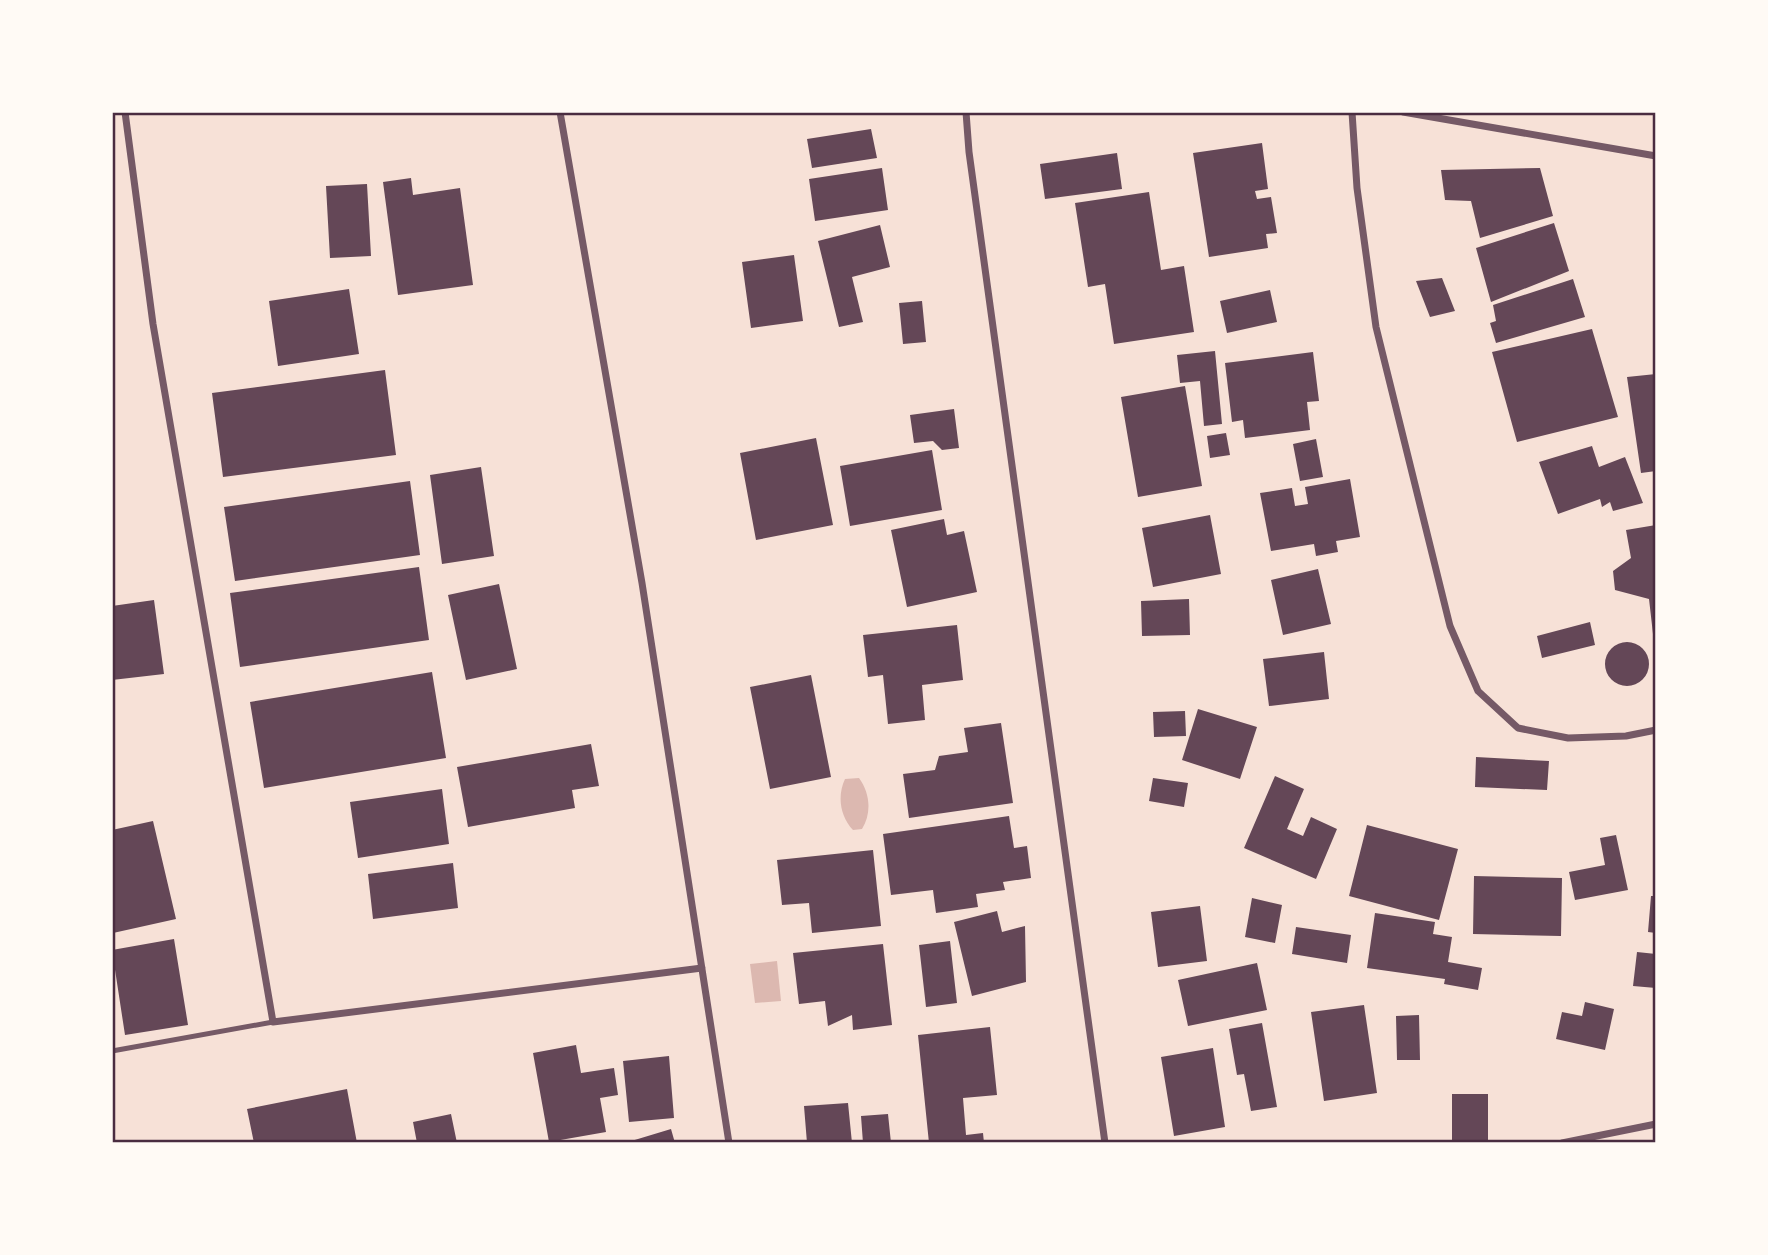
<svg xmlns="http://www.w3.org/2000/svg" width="1768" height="1255" viewBox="0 0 1768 1255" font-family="'Roboto Condensed',sans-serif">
<rect width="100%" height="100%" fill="#f7e1d7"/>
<path fill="#dcb8b0" d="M 859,778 C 870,793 872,813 862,829 L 853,830 C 840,816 837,796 845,779 Z
M 777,961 L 781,1001 L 755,1003 L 750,964 Z"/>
<path fill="#644757" d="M 871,129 L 877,158 L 812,168 L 807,139 Z
M 1262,143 L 1268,189 L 1255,191 L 1257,199 L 1271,197 L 1277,233 L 1266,234 L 1268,248 L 1209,257 L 1193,153 Z
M 1117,153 L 1122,189 L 1045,199 L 1040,164 Z
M 882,168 L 888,210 L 815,221 L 809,179 Z
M 1540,168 L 1553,216 L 1480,238 L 1471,201 L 1445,200 L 1441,170 Z
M 411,178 L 413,195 L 460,188 L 473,285 L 398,295 L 383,182 Z
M 367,184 L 371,256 L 330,258 L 326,186 Z
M 1149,192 L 1161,270 L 1184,266 L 1194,332 L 1114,344 L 1105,284 L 1088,287 L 1075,203 Z
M 1554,223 L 1569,271 L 1491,302 L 1476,248 Z
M 880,225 L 890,267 L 852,277 L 863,322 L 839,327 L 818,241 Z
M 794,255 L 803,321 L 751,328 L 742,262 Z
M 1442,278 L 1455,311 L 1430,317 L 1416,281 Z
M 1573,279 L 1585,317 L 1496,343 L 1490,323 L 1496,321 L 1493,305 Z
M 349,289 L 359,354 L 278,366 L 269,301 Z
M 1270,290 L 1277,322 L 1227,333 L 1220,301 Z
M 922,301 L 926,342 L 903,344 L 899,303 Z
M 1592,329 L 1618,417 L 1517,442 L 1492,352 Z
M 1215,351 L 1222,424 L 1204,426 L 1200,381 L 1180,383 L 1177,355 Z
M 1313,352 L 1319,401 L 1307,402 L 1310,430 L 1245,438 L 1243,420 L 1232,422 L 1225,363 Z
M 385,370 L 396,455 L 223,477 L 212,393 Z
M 1656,374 L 1656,471 L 1641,473 L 1627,377 Z
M 1185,386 L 1202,486 L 1138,497 L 1121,397 Z
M 954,409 L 959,448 L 942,450 L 933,441 L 914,443 L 910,415 Z
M 1226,433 L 1230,455 L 1210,458 L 1207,436 Z
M 816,438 L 833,525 L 756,540 L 740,453 Z
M 1316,439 L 1323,477 L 1300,481 L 1293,444 Z
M 1592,446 L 1599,467 L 1625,457 L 1643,503 L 1613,511 L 1610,502 L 1602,507 L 1600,499 L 1558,514 L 1539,462 Z
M 932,450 L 942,510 L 850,526 L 840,466 Z
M 481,467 L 494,556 L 442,564 L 430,475 Z
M 1350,479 L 1360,537 L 1336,541 L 1338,552 L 1316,556 L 1314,544 L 1271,551 L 1260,493 L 1292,488 L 1295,506 L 1308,504 L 1305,487 Z
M 410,481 L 420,555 L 235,581 L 224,507 Z
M 1210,515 L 1221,574 L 1153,587 L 1142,528 Z
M 944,519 L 947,535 L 964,531 L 977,592 L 907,607 L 891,530 Z
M 1656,525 L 1656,633 L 1653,634 L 1649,599 L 1615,590 L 1613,571 L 1631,558 L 1626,530 Z
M 419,567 L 429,640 L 240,667 L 230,593 Z
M 1318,569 L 1331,624 L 1283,635 L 1271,580 Z
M 499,584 L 517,669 L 466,680 L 448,595 Z
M 1189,599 L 1190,635 L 1142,636 L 1141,601 Z
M 154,600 L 164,674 L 112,680 L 112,606 Z
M 1590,622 L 1595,645 L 1542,658 L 1537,636 Z
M 957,625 L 963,680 L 922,685 L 925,720 L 888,724 L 883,675 L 868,677 L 863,635 Z
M1605 664a22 22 0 1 1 44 0a22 22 0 1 1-44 0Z
M 1324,652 L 1329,699 L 1269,706 L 1263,659 Z
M 432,672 L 446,758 L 264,788 L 250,702 Z
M 811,675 L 831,777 L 770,789 L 750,687 Z
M 1198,709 L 1257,727 L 1240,779 L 1182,760 Z
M 1185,711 L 1186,736 L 1154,737 L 1153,712 Z
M 1001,723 L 1013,803 L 909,818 L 903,774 L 935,770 L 939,756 L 968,752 L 964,728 Z
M 591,744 L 599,786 L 572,790 L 575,808 L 468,827 L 457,767 Z
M 1476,757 L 1549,761 L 1547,790 L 1475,787 Z
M 1275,776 L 1304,789 L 1287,829 L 1303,836 L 1311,817 L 1337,829 L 1316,879 L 1244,848 Z
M 1153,778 L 1188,783 L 1184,807 L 1149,801 Z
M 442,789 L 449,844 L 358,858 L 350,802 Z
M 1009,816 L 1014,848 L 1027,846 L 1031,878 L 1003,882 L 1005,890 L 976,894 L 978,907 L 936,913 L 933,890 L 891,895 L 883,834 Z
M 153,821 L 176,919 L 113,933 L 112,830 Z
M 1367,825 L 1458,849 L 1439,920 L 1349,896 Z
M 1616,835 L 1628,890 L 1575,900 L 1569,872 L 1605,865 L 1600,838 Z
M 873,850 L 881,926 L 812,933 L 809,903 L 782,905 L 777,860 Z
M 453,863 L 458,908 L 373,919 L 368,874 Z
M 1474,876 L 1562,878 L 1561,936 L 1473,934 Z
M 1651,896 L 1656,896 L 1656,933 L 1648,932 Z
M 1252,898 L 1282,905 L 1275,943 L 1245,937 Z
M 1200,906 L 1207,961 L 1158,967 L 1151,912 Z
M 997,911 L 1002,932 L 1025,926 L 1026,982 L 972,996 L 954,922 Z
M 1375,913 L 1435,922 L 1433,934 L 1452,937 L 1448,962 L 1482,968 L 1478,990 L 1444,984 L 1445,979 L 1367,968 Z
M 1296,927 L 1351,935 L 1347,963 L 1292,954 Z
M 174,939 L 188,1025 L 125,1035 L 112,950 Z
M 950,941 L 957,1003 L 926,1007 L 919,945 Z
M 883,944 L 892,1025 L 853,1030 L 852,1015 L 828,1026 L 825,1001 L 799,1004 L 793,953 Z
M 1637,952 L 1656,954 L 1656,988 L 1633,986 Z
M 1257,963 L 1267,1010 L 1188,1026 L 1178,980 Z
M 1585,1002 L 1614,1009 L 1605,1050 L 1556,1039 L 1562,1012 L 1582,1016 Z
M 1364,1005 L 1377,1093 L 1324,1101 L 1311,1012 Z
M 1419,1015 L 1420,1060 L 1397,1060 L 1396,1016 Z
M 1262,1023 L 1277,1107 L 1251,1111 L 1244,1074 L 1237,1075 L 1229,1029 Z
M 990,1027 L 997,1095 L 963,1098 L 966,1135 L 983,1133 L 984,1143 L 929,1143 L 918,1035 Z
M 576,1045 L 581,1073 L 614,1068 L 618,1095 L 600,1098 L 606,1132 L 549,1142 L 533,1053 Z
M 1213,1048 L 1225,1127 L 1174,1136 L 1161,1057 Z
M 669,1056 L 674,1118 L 629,1122 L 623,1061 Z
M 347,1089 L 357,1143 L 254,1143 L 247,1109 Z
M 1452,1094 L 1488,1094 L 1488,1142 L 1452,1142 Z
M 848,1103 L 852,1143 L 807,1143 L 804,1106 Z
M 451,1114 L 457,1143 L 417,1143 L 413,1122 Z
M 888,1114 L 891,1143 L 863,1143 L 861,1116 Z
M 671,1129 L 675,1143 L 628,1143 L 628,1142 Z"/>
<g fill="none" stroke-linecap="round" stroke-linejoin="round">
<path stroke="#755966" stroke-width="5" d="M 112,1051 L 273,1022"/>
<path stroke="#755966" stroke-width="7" d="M 125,112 L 153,324 L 273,1022 L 702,968
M 560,112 L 642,583 L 729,1143
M 966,112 L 969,152 L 1105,1143
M 1352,112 L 1357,188 L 1376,327 L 1450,626 L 1478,691 L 1518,728 L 1568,738 L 1626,736 L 1656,730
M 1403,112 L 1656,156
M 1562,1143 L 1656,1124"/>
</g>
<rect width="1768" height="1255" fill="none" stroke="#fffaf5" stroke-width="228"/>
<rect x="114" y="114" width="1540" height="1027" fill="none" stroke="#4a2c40" stroke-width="2.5"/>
</svg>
